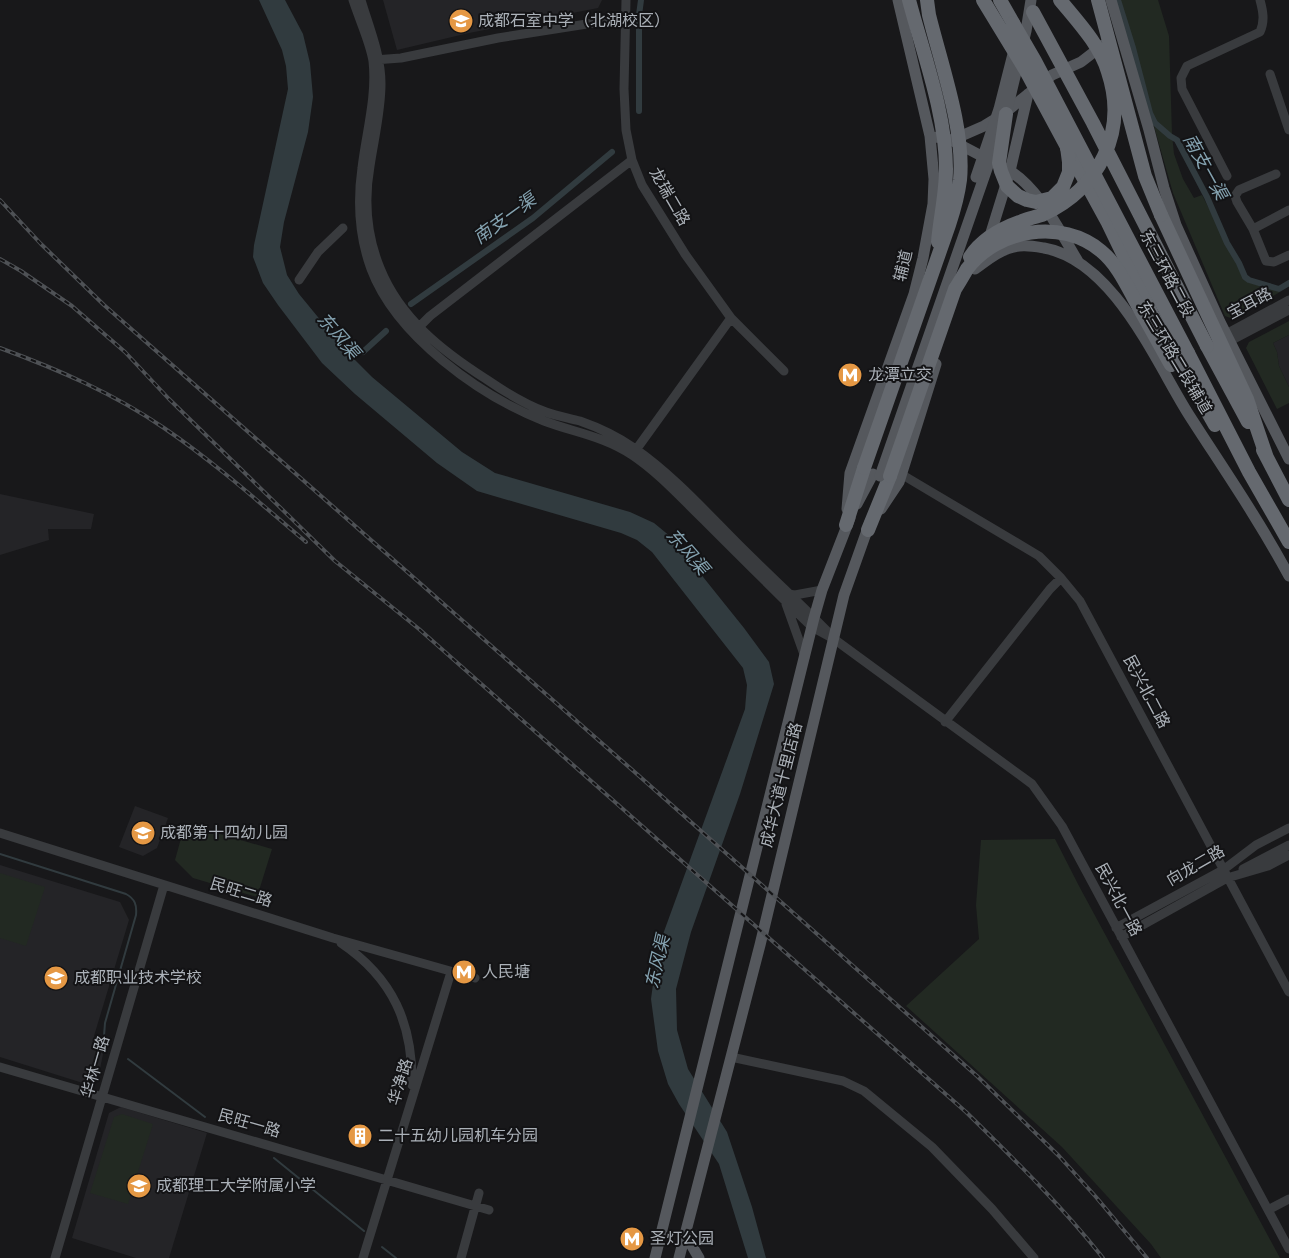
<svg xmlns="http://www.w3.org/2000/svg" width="1289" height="1258" viewBox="0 0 1289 1258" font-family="'Sofia Sans Condensed','Noto Sans SC',sans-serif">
<rect width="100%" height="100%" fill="#18181a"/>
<path fill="#242427" d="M 383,0 L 602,0 L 598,8 L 469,33 L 397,50 Z
M 1289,335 L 1289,387 L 1279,366 L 1277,352 L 1273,343 Z
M 0,494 L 94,514 L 91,529 L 48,529 L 49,540 L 0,555 Z
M 135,806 L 168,818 L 157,848 L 143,856 L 119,847 Z
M 0,865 L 120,902 L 129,920 L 94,1036 L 98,1046 L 103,1054 L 98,1079 L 86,1084 L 0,1057 Z
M 121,1107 L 207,1133 L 169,1258 L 136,1258 L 72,1238 L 109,1113 Z"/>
<path fill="#222922" d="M 1118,0 L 1158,0 L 1169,36 L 1172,134 L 1174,154 L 1183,179 L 1194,198 L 1202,195 L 1246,280 L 1280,292 L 1233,319 L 1225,316 L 1173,193 Z
M 1289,321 L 1289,335 L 1273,343 L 1277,352 L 1279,366 L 1289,387 L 1289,403 L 1277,409 L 1246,348 L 1249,342 Z
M 185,824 L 272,849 L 257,897 L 193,878 L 175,860 Z
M 1055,839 L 1079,886 L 1280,1258 L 1161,1258 L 1151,1244 L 1062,1147 L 906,1006 L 979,939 L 976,905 L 981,840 Z
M 0,873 L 45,887 L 26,946 L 0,938 Z
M 122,1114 L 153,1124 L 128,1204 L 90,1193 L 114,1117 Z"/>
<path fill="#313b3f" d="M 259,0 L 285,0 L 303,34 L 310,63 L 313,97 L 308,132 L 284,222 L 280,247 L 287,275 L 299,294 L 345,350 L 372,377 L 462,452 L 495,473 L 630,512 L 654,523 L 671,537 L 744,628 L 769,662 L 774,684 L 740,794 L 691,932 L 676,989 L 677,1030 L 688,1069 L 727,1132 L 752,1207 L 766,1258 L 748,1258 L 719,1164 L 679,1104 L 668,1084 L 658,1051 L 651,999 L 656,962 L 662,937 L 745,709 L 747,685 L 743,668 L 652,552 L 637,540 L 621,533 L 477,491 L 437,463 L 355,394 L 322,363 L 278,305 L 263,283 L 253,257 L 254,245 L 288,89 L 286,66 L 282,50 Z"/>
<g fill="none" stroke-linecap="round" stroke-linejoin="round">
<path stroke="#313b3f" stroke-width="2" d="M 0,854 L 126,894 C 135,899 137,905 136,915 L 105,1023 L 104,1036 L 107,1043
M 128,1059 L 205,1117
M 274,1158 L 364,1231
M 382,1247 L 396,1258"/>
<path stroke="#313b3f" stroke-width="6" d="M 1118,0 L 1133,48 L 1150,113 L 1155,123 L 1170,136 L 1177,140 L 1207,197 L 1227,243 L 1239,263 L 1245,277 L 1249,280 L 1279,289 L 1289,283
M 639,111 L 639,15 L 641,0
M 411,304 L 533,218 L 612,152
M 363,352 L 386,331"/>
<path stroke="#393b3e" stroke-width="9" d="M 353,0 C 359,19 370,42 373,61 C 377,97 366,133 362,168 C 357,203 359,236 371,269 C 396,336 480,396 544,421 C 576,433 603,436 632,455 C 659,473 682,499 705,521 C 741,557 776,592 812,627 L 834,639 L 1032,784 L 1062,826 L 1289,1249
M 361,0 C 369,27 381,55 381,84 C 381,111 374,139 370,166 C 364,200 367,236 380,268 C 400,318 442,351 486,379 C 505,392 524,404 546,412 C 557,416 569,418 580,421 C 600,428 617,436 634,448 C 673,475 706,512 739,545 C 769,575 800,603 829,633
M 626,0 L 624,89 L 626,130 L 632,160 L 642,185 L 685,254 L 731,318 L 784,371
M 374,60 L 401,58 L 498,38 L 625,18
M 1270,74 L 1289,130
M 1276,174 L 1239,190 L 1235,196 L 1237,202 L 1253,229 L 1266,261 L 1274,262 L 1289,255
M 1227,176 L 1182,89 L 1181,78 L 1187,66 L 1260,32 C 1265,21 1263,11 1260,0
M 1253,229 L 1289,210
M 299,280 L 318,252 L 343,228
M 416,330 L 430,316 L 632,160
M 1226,334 L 1289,300
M 1230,341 L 1289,310
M 633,454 L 731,318
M 901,474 L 1039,556 L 1061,578 L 1080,601 L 1289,992
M 788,594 L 795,595 L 822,590
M 786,604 L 805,657
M 945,722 L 1050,589 L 1061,578
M 0,833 L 333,938 L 475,978
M 1243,869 L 1289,845
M 1116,928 L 1223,870 L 1256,845 L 1289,828
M 1121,937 L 1227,878 L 1268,866 L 1289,855
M 341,943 C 393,978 413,1024 412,1085
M 731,1057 L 843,1081 L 864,1091 L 932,1147 L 992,1209 L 1034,1258
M 0,1067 L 489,1210
M 1268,1210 L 1289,1199
M 55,1258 L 164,885
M 363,1258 L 451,972
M 461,1258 L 479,1193"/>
<path stroke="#55585d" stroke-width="11" d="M 1111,0 L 1149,130 L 1164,188 L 1176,225 L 1220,322 L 1289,459
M 937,137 L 951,140 L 991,161
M 952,140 L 984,126 L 1002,115 L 1052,75 L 1081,62 L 1103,45
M 1005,168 C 1038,185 1060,232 1079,263
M 989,239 L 1010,171 L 1028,94
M 975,269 C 985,262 995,253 1007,249 C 1019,244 1031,246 1044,248 C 1114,261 1155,361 1189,415 C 1223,468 1259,520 1289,576
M 857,504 L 873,474
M 847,509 L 850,473 L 914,294 L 923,258 L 933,204 L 934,179 L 930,136 L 898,0
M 881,509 L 899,482 L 936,364
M 685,1234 L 699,1258
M 655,1258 L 814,618 L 822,590 L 850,518
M 679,1258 L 760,945 L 844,595 L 870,522"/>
<path stroke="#65696f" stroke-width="14" d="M 1000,0 L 1013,23
M 1067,148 L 1108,223 L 1153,316 L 1215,425
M 1161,215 L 1247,399 L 1267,458
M 1207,346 L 1248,422
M 1188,353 L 1249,472 L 1289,542
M 1263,450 L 1289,500
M 846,525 L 864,468
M 868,530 L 890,476"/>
<defs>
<path id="rail" d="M 0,200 L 41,244 L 104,305 L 638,775 L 977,1076 L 1059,1156 L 1096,1197 L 1147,1258
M 0,259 L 21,271 L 72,306 L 125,352 L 169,399 L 335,561 L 419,629 L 966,1112 C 1014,1159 1062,1206 1103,1258
M 0,348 C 57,369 113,393 164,428 C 214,462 260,503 306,542"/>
</defs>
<use href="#rail" stroke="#4e5155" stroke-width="4"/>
<use href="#rail" stroke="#131315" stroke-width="2" stroke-dasharray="5.5" stroke-linecap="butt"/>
<path stroke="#55585d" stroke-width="11" d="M 976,177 L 999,109 L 1015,46
M 880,476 L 1006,114 L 1026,31 L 1031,0"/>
<path stroke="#65696f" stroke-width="14" d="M 909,0 C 923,53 946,114 946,169 C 946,194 940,218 938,242
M 983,0 L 1025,69 L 1067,147 L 1069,162 L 1069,172 L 1063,187 L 1052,198 L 1036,202 L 1027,200 L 1018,196 L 1007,186 L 1001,171 L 999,163 L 1006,114
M 1098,0 L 1145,176 L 1161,215
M 1033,12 L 1093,123 L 1207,346
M 1013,23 L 1035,61 L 1188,353
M 970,257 C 982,238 1002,228 1022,221 C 1029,218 1037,217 1044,214 C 1099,188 1128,132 1108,72 C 1100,45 1078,22 1060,0
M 864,468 L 949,225 C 954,210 958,196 960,180 C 965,130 941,64 929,15 L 927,0
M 890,476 L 955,289 C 959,283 963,276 967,269 C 997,229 1062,218 1101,251 C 1118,265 1127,286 1137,304 C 1149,325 1160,345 1171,365"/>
</g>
<defs>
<symbol id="school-disc" viewBox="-11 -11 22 22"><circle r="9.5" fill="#e59844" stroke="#131315"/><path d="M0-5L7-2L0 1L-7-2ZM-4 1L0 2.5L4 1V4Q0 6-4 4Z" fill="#fff"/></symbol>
<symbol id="metro-disc" viewBox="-11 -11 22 22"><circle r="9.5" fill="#e59844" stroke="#131315"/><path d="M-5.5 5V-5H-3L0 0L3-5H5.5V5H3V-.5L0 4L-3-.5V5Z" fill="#fff"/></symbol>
<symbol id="building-disc" viewBox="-11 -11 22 22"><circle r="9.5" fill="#e59844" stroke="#131315"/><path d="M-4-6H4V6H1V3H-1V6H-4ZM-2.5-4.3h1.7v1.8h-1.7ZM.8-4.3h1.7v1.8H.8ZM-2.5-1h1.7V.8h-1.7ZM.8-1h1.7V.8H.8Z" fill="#fff"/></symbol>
</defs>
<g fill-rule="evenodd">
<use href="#school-disc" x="447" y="7" width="28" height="28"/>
<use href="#metro-disc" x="836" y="361" width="28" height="28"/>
<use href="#school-disc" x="129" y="819" width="28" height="28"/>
<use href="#metro-disc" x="450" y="958" width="28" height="28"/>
<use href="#school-disc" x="42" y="964" width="28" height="28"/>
<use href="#building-disc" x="346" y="1122" width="28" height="28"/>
<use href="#school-disc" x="125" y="1172" width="28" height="28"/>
<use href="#metro-disc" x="618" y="1225" width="28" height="28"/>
</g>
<g text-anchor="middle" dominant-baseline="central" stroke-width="4" stroke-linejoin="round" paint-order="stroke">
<g font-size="16" fill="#abb1b8" stroke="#131315" text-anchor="start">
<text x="478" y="21">成都石室中学（北湖校区）</text>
<text x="868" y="375">龙潭立交</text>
<text x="160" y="833">成都第十四幼儿园</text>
<text x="482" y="972">人民塘</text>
<text x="74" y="978">成都职业技术学校</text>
<text x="378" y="1136">二十五幼儿园机车分园</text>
<text x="156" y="1186">成都理工大学附属小学</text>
<text x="650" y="1239">圣灯公园</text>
</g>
<g font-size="16" fill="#abb1b8" stroke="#131315">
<text transform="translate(669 197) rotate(60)">龙瑞二路</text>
<text transform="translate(904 266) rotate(-76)">辅道</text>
<text transform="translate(1166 274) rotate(62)">东三环路二段</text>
<text transform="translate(1250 304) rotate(-28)">宝耳路</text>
<text transform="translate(1174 358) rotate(59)">东三环路二段辅道</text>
<text transform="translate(1146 692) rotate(62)">民兴北二路</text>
<text transform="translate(782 785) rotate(-76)">成华大道十里店路</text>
<text transform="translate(1196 866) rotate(-30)">向龙二路</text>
<text transform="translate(241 893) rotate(17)">民旺二路</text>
<text transform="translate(1118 900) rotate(62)">民兴北一路</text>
<text transform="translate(96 1067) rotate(-74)">华林一路</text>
<text transform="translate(401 1082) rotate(-73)">华净路</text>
<text transform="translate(249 1124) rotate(16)">民旺一路</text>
</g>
<g font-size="18" font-style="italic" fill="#85a3b1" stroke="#131315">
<text transform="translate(1205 167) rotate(61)">南支一渠</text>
<text transform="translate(505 219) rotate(-36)">南支一渠</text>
<text transform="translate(338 336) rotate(49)">东风渠</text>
<text transform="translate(687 552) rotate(49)">东风渠</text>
<text transform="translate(658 962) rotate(-77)">东风渠</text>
</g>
</g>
</svg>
